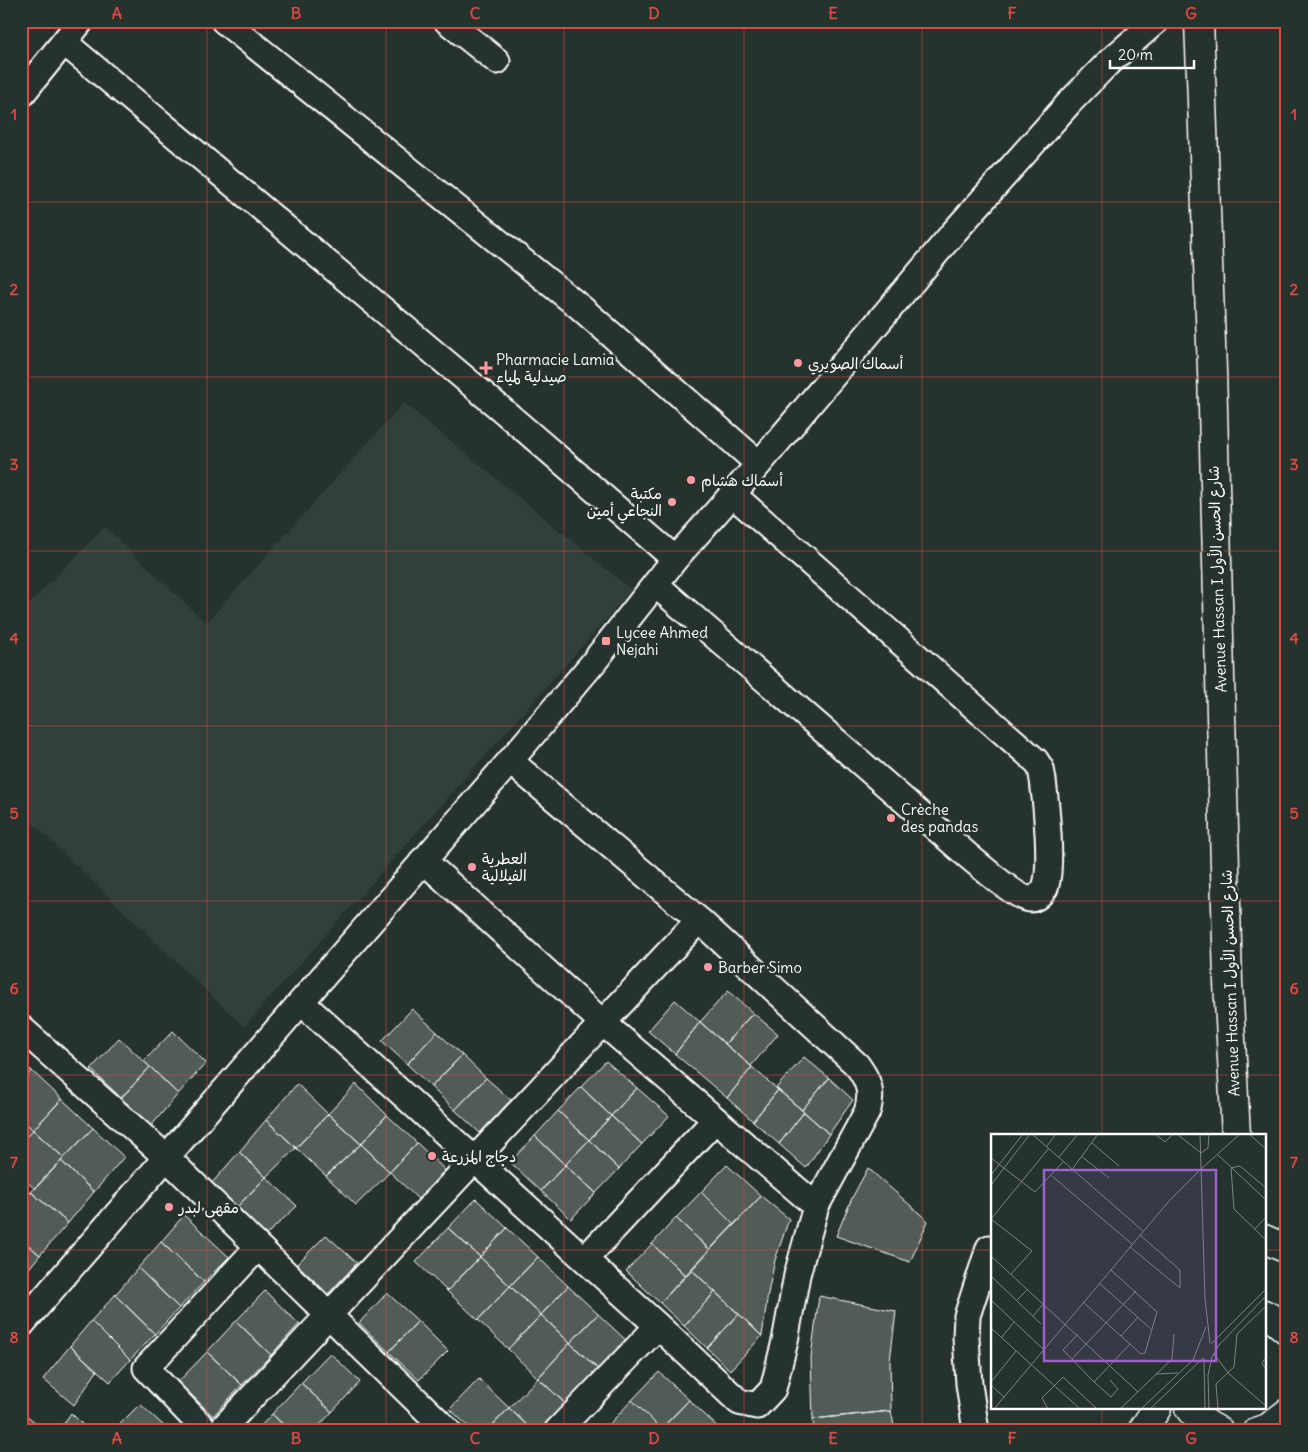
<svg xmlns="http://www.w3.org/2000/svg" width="1308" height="1452" viewBox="0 0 1308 1452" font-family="Delius,'Playpen Sans Arabic',sans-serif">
<rect width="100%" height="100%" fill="#26332d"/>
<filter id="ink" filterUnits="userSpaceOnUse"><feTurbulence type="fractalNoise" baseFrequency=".02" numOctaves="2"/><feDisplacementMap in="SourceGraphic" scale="10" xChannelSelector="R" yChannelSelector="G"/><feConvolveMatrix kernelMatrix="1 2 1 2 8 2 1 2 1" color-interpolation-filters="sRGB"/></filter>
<g filter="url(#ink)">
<path fill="#333f3a" d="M 404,403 L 632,590 L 244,1027 L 21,812 L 21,606 L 24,609 L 105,527 L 206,623 Z"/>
<path fill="#515c57" stroke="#fff" d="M 728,991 L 753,1013 L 725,1044 L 700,1022 Z
M 675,1000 L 700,1022 L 675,1054 L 648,1031 Z
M 412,1009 L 437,1032 L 407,1064 L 382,1041 Z
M 753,1013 L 778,1034 L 751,1066 L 725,1044 Z
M 700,1022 L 752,1067 L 727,1098 L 675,1054 Z
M 173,1031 L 206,1063 L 178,1094 L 144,1061 Z
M 437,1032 L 462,1055 L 431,1087 L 407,1064 Z
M 119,1038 L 150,1067 L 121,1098 L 91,1069 Z
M 462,1055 L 486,1078 L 455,1110 L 431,1087 Z
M 804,1057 L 829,1078 L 802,1110 L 776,1088 Z
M 21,1060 L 32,1071 L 21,1082 Z
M 606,1061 L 637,1088 L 611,1116 L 581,1087 Z
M 150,1067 L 178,1094 L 151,1126 L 121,1098 Z
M 752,1067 L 778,1090 L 753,1121 L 727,1098 Z
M 32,1071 L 62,1099 L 33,1130 L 21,1118 L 21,1082 Z
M 486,1078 L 511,1100 L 480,1133 L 455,1110 Z
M 829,1078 L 853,1100 L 829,1134 L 802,1110 Z
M 297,1084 L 328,1114 L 296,1148 L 266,1120 Z
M 356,1084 L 387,1115 L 361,1144 L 328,1114 Z
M 581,1087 L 611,1116 L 589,1140 L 558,1111 Z
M 637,1088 L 669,1116 L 642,1144 L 611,1116 Z
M 778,1090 L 804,1112 L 779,1144 L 753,1121 Z
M 62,1099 L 93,1128 L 64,1158 L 33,1130 Z
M 558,1111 L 589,1140 L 565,1165 L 535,1136 Z
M 804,1112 L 829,1134 L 806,1168 L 779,1144 Z
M 328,1114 L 361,1144 L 326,1176 L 296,1148 Z
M 387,1115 L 417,1143 L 390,1172 L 361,1144 Z
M 611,1116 L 642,1144 L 619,1169 L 589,1140 Z
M 21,1118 L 33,1130 L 21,1142 Z
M 266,1120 L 296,1148 L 266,1177 L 239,1152 Z
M 93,1128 L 124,1157 L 94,1192 L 61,1161 Z
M 33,1130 L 64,1158 L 35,1189 L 21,1176 L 21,1142 Z
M 535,1136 L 565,1165 L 541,1191 L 510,1162 Z
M 589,1140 L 619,1169 L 596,1193 L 565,1165 Z
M 417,1143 L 445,1170 L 418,1199 L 390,1172 Z
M 361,1144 L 390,1172 L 356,1205 L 326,1176 Z
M 239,1152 L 266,1177 L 237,1207 L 212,1183 Z
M 61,1161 L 94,1192 L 68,1223 L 31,1192 Z
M 565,1165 L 596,1193 L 571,1219 L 541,1191 Z
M 727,1165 L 761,1196 L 734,1225 L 701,1192 Z
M 868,1168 L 928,1221 L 910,1262 L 836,1236 L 852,1198 Z
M 266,1177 L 297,1206 L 266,1235 L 237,1207 Z
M 31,1192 L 68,1223 L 40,1255 L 21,1239 L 21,1203 Z
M 701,1192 L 734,1225 L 710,1250 L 676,1218 Z
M 761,1196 L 789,1219 L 775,1260 L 768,1293 L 762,1336 L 691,1269 Z
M 476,1199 L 507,1228 L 480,1257 L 448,1228 Z
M 184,1215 L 229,1257 L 204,1282 L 161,1242 Z
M 676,1218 L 710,1250 L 686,1276 L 652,1244 Z
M 448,1228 L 480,1257 L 447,1291 L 416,1262 Z
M 507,1228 L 538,1257 L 510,1286 L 480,1257 Z
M 326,1235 L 357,1263 L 328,1294 L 297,1264 Z
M 21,1239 L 40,1255 L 21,1278 Z
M 161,1242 L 204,1282 L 179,1308 L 138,1268 Z
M 652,1244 L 686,1276 L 660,1303 L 626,1271 Z
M 480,1257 L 510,1286 L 478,1320 L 447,1291 Z
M 538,1257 L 568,1286 L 541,1315 L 510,1286 Z
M 138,1268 L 179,1308 L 155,1334 L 115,1295 Z
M 691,1269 L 715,1292 L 684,1326 L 660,1303 Z
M 510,1286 L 541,1315 L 508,1349 L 478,1320 Z
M 568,1286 L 598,1314 L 570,1343 L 541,1315 Z
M 265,1291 L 299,1324 L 271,1355 L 236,1321 Z
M 715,1292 L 739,1314 L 707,1348 L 684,1326 Z
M 387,1293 L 418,1321 L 389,1352 L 359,1323 Z
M 115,1295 L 155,1334 L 130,1360 L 91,1321 Z
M 819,1296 L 896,1311 L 890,1361 L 891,1411 L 813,1419 L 811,1357 Z
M 598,1314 L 629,1343 L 601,1372 L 570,1343 Z
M 739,1314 L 762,1336 L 730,1370 L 707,1348 Z
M 541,1315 L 570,1343 L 538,1378 L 508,1349 Z
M 91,1321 L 130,1360 L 110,1382 L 70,1346 Z
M 236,1321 L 271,1355 L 242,1385 L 207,1352 Z
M 418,1321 L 448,1351 L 419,1380 L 389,1352 Z
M 570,1343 L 601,1372 L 568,1406 L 538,1378 Z
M 70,1346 L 97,1371 L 74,1405 L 43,1379 Z
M 207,1352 L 242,1385 L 213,1416 L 178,1382 Z
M 330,1353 L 360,1382 L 332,1412 L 301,1383 Z
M 659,1372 L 689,1400 L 661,1429 L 632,1400 Z
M 538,1378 L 568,1406 L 545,1431 L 533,1431 L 509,1408 Z
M 479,1379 L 509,1408 L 487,1431 L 473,1431 L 450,1409 Z
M 301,1383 L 332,1412 L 314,1431 L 290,1431 L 272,1414 Z
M 632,1400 L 661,1429 L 659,1431 L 603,1431 Z
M 689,1400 L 720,1429 L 718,1431 L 663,1431 L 661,1429 Z
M 140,1404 L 164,1426 L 160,1431 L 113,1431 Z
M 509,1408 L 533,1431 L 487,1431 Z
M 21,1411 L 46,1431 L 21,1431 Z
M 891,1411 L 895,1431 L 814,1431 L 813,1419 Z
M 71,1413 L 89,1431 L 59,1431 Z
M 272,1414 L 290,1431 L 256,1431 Z"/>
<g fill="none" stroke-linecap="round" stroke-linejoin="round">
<defs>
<path id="minor" d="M 224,21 L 581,308 L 759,464
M 447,21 L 497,61
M 65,43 L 500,408 L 675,559
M 21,95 L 81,21
M 655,584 L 967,855 C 978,864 1018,899 1030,899 C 1036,899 1042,893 1045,888 C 1053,868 1046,803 1043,780 L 1041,769 L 1036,761 L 732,494
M 423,860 L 603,1023 L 816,1206
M 301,1002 L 658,1326 L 739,1402 L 757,1406 L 773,1389 L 785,1341 L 797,1275 L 816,1206 L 867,1112 C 873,1093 869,1081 857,1065 L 699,920 L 510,761
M 21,1028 L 166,1157 L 448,1431
M 585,1259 L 715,1120
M 21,1325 L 510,761 L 593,663 L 675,559 L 759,464 L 954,232 L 1069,103 L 1108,63 L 1156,21
M 206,1431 L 146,1368 L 258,1247
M 220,1431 L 699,920
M 557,1431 L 658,1326
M 976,1431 L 969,1384 L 966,1337 L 967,1316 L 989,1248"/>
<path id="secondary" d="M 1199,21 L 1212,370 L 1228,982 L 1236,1136"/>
<path id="primary" d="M 1264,1239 L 1287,1249
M 1264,1314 L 1275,1320 L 1287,1330
M 1189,1408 C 1197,1419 1207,1425 1219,1431
M 1142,1431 L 1157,1408
M 1258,1431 L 1268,1428 L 1287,1413"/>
</defs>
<use href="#minor" stroke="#fff" stroke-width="29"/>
<use href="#secondary" stroke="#fff" stroke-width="31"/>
<use href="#primary" stroke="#fff" stroke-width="31"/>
<use href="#minor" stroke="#26332d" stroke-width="25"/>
<use href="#secondary" stroke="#26332d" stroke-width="28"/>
<use href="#primary" stroke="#26332d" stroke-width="28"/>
</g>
</g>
<path fill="none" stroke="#dc4848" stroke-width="1" stroke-opacity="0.55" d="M 207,21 L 207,1431M 386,21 L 386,1431M 564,21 L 564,1431M 744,21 L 744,1431M 922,21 L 922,1431M 1102,21 L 1102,1136M 21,202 L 1287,202M 21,377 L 1287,377M 21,551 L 1287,551M 21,726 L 1287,726M 21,901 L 1287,901M 21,1075 L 1287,1075M 21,1250 L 992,1250M 1264,1250 L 1287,1250M 1102,1408 L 1102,1431"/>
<g fill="#ff9aa2" stroke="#26332d" stroke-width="2">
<circle cx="798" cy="363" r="5"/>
<path d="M483.5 360.5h5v5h5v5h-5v5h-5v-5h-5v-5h5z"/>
<circle cx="691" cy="480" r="5"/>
<circle cx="672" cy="502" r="5"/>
<rect x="601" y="636" width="10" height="10" rx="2.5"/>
<circle cx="891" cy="818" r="5"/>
<circle cx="472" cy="867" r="5"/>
<circle cx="708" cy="967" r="5"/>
<circle cx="432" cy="1156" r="5"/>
<circle cx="169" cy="1207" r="5"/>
</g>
<g text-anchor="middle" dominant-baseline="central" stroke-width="5" stroke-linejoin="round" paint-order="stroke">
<g font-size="15" fill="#fff" stroke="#26332d" text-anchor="start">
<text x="496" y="359">Pharmacie Lamia<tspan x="496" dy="17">صيدلية لمياء</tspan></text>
<text x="808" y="363">أسماك الصويري</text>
<text x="701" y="480">أسماك هشام</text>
<text x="662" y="493" text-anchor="end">مكتبة<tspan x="662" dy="17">النجاعي أمين</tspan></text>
<text x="616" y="632">Lycee Ahmed<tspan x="616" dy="17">Nejahi</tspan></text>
<text x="901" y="809">Crèche<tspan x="901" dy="17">des pandas</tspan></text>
<text x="482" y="858">العطرية<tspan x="482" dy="17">الفيلالية</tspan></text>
<text x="718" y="967">Barber Simo</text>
<text x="442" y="1156">دجاج المزرعة</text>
<text x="179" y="1207">مقهى لبدر</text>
</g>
<g font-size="15" fill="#fff" stroke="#26332d">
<text transform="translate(1217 579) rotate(-92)">Avenue Hassan I شارع الحسن الأول</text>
<text transform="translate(1230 983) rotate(-92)">Avenue Hassan I شارع الحسن الأول</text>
</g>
</g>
<g transform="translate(991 1134)">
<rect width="275" height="275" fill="#26332d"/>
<path fill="none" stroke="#7d8581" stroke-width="1" d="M 41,0 L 152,97M 164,0 L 174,8 L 182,0M 186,0 L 210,19 L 217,14 L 218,0M 209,0 L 214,165 L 219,209M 258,0 L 275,15M 101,9 L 128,32M 56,12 L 65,0M 227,21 L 275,66M 90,22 L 118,44M 68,23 L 87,0M 0,24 L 44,58 L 72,28M 210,35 L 249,0M 80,37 L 107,0M 0,41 L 32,0M 61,42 L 141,110M 0,51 L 39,0M 275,54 L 249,32 L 240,34 L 243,75 L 275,106M 0,85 L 58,14M 0,85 L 41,117 L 20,140M 264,95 L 275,83M 139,113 L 189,154 L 189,136 L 149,101M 0,122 L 147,258M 0,142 L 50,190M 108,149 L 160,195M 0,166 L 52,215M 26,166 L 37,155M 92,168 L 150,220 L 154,219 L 166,178 L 120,136M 42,182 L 53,169M 0,194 L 89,275M 87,200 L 72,216 L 103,248 L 139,210M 130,202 L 147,183M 11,203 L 23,188M 220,210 L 275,155M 223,220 L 238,240 L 275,272M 275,223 L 271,229 L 275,236M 213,224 L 214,275M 81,225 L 145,157M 165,240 L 187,239M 0,248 L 25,217M 103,248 L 120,263 L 127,255 L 119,246M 0,251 L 13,263M 3,275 L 178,67 L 210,35M 57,275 L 51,264 L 72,243 L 106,275M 129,275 L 181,225 L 183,200M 150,275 L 202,226 L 215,193M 159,275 L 212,224M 218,275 L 217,241 L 221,223 L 228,211 L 275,162M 227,275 L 225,250 L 243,233 L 246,200 L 275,172"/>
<path fill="#9c61cf" fill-opacity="0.15" stroke="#9c61cf" stroke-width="2.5" d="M 53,36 L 225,36 L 225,227 L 53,227 Z"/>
<rect width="275" height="275" fill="none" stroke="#fff" stroke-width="2.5"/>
</g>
<rect width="1308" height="1452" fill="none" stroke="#26332d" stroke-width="55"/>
<path d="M1110 60v8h84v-8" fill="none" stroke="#ffffff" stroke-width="2.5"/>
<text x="1118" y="60" font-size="15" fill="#ffffff" stroke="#26332d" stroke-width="4" paint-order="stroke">20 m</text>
<rect x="28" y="28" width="1252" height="1396" fill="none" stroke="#dc4848" stroke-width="2"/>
<g font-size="16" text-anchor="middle" font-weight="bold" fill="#dc4848">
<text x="117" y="19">A</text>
<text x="296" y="19">B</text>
<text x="475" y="19">C</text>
<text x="654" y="19">D</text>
<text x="833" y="19">E</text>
<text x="1012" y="19">F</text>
<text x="1191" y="19">G</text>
<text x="14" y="120">1</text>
<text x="1294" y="120">1</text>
<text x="14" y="295">2</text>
<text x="1294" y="295">2</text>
<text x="14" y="470">3</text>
<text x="1294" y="470">3</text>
<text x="14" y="644">4</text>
<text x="1294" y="644">4</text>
<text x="14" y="819">5</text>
<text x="1294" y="819">5</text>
<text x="14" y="994">6</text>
<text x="1294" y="994">6</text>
<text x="14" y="1168">7</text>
<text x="1294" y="1168">7</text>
<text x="14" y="1343">8</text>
<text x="1294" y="1343">8</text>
<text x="117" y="1444">A</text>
<text x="296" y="1444">B</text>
<text x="475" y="1444">C</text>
<text x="654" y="1444">D</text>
<text x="833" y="1444">E</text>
<text x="1012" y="1444">F</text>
<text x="1191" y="1444">G</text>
</g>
</svg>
